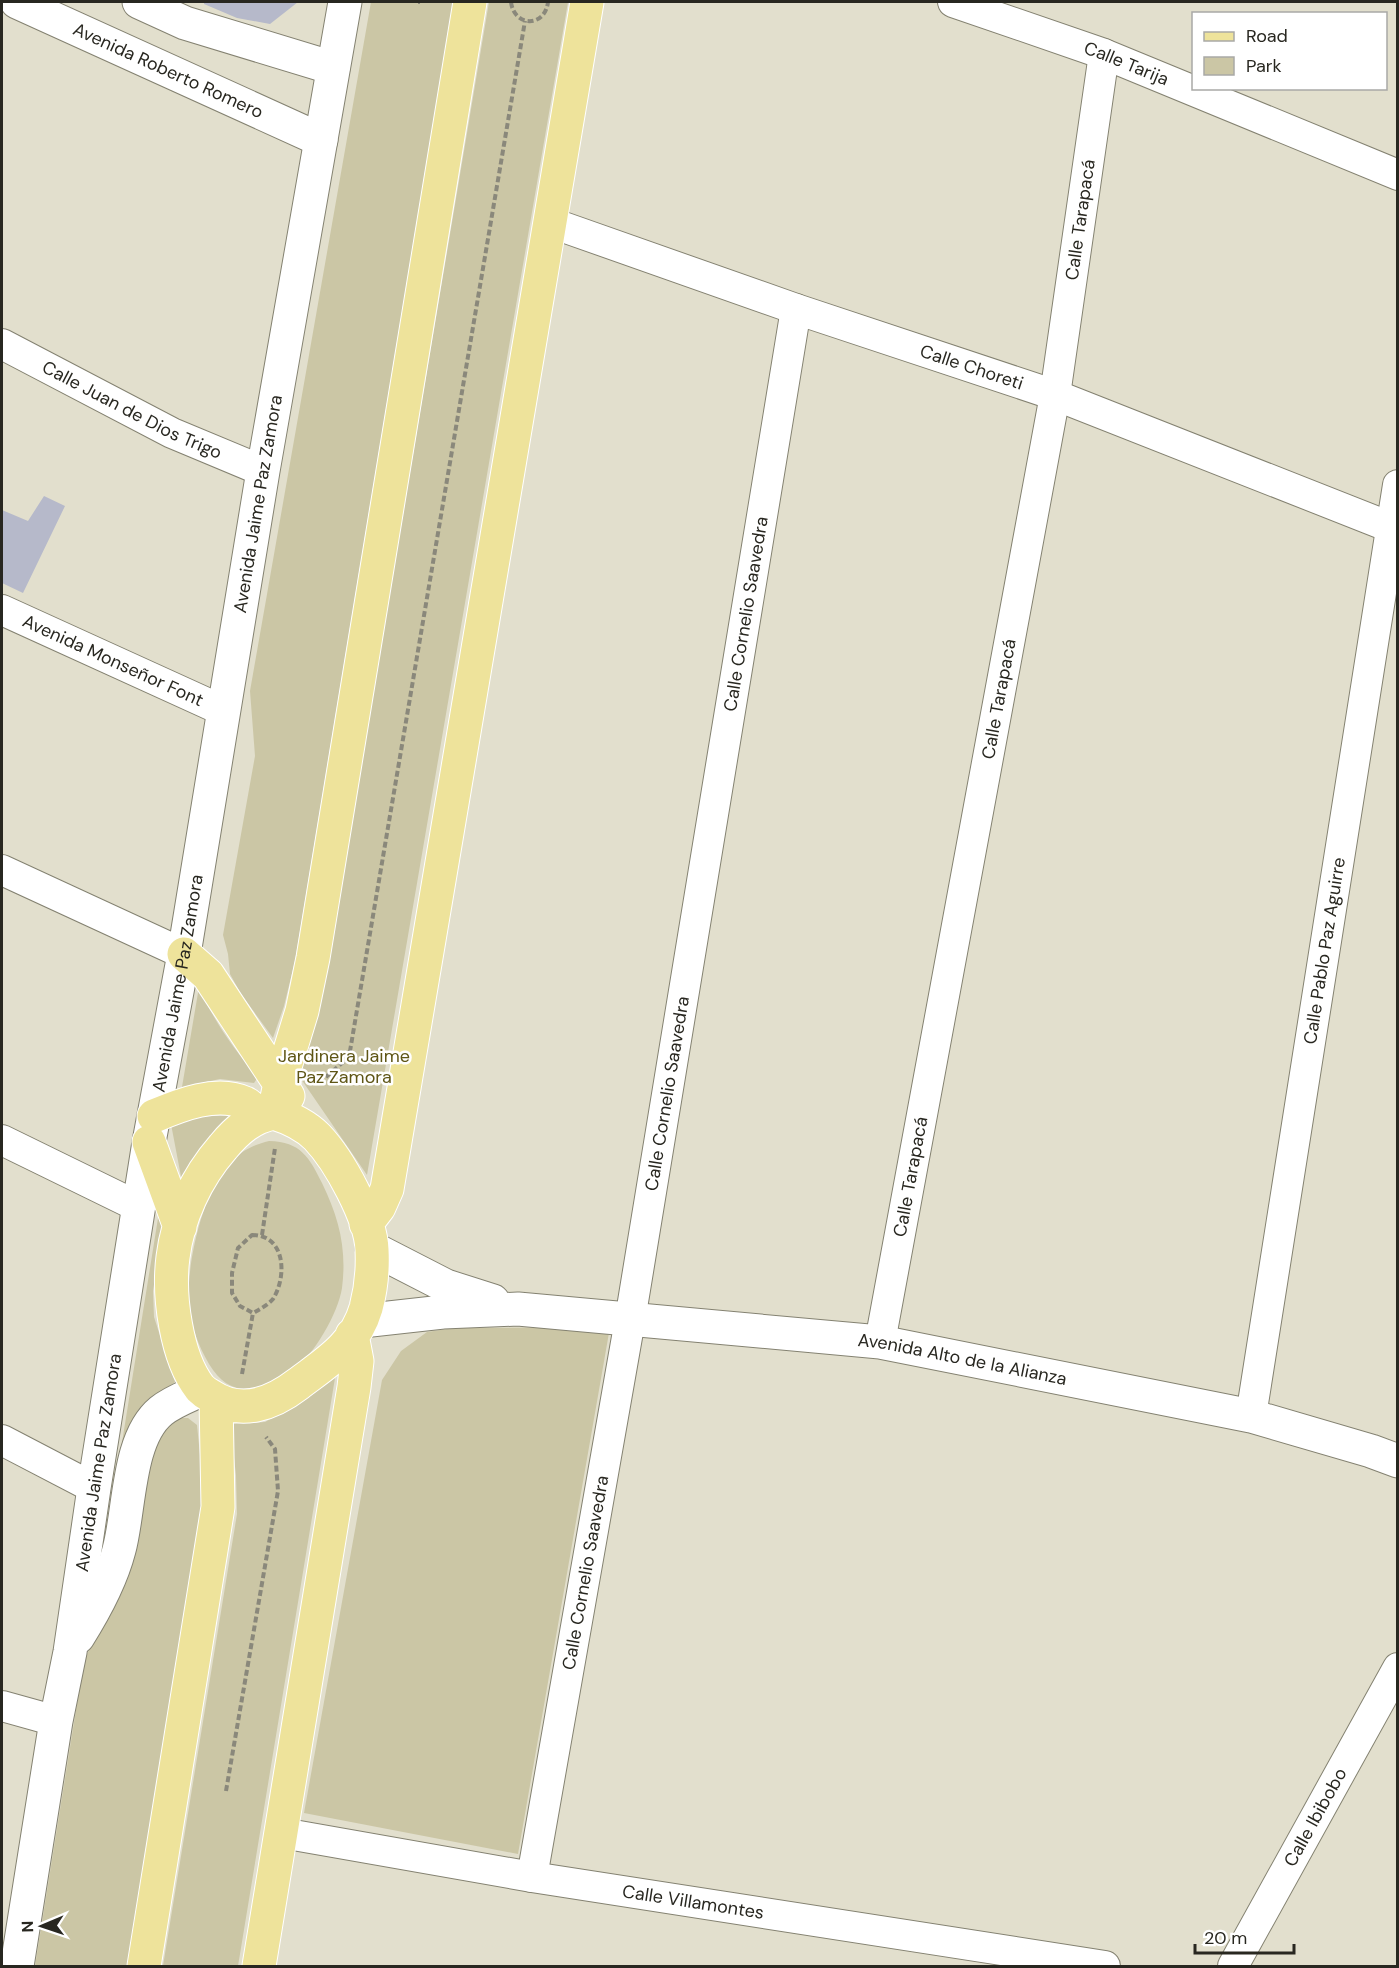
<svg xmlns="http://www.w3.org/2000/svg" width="1399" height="1968" viewBox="0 0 1399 1968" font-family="'DM Sans',sans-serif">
<rect width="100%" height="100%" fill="#e2dfcd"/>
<path fill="#cbc6a5" d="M 371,2 L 453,2 L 295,961 L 284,1006 L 273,1038 L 241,994 L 230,974 L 228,954 L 223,935 L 255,756 L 250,691 Z
M 489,2 L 568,2 L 367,1175 L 299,1076 L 333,931 Z
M 199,987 C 213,1020 235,1051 258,1077 L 254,1083 L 220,1079 L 182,1087 Z
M 232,1115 L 183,1187 L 171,1124 L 195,1117 Z
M 269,1141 C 301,1142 309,1157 322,1183 C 339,1218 347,1249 342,1288 C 338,1314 314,1354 294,1370 C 290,1373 283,1376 278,1379 C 249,1394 227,1394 209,1364 C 198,1345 191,1326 189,1304 C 186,1266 202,1195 227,1166 C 239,1152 252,1145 269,1141 Z
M 159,1212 L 164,1221 L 153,1291 L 154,1317 L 175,1382 L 161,1393 L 107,1536 Z
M 610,1327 L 518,1854 L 304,1813 L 382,1380 L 401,1351 L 427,1332 L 454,1328 Z
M 335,1378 L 238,1966 L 163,1966 L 237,1514 L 236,1475 L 230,1424 L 265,1422 L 302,1401 Z
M 179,1418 L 188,1418 L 197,1425 L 204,1495 L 196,1567 L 128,1966 L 35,1966 L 84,1660 L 129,1571 L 150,1447 L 160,1431 Z"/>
<path fill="#b6b9ca" d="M 204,2 L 298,2 L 270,24 L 237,18 L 204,4 Z
M 44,496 L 65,506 L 23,593 L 2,583 L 2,510 L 28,521 Z"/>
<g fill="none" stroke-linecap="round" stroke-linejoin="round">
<defs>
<g id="street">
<path id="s1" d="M 953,2 L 1104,54 L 1398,175"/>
<path id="s2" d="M 549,222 L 796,309 L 1055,395 L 1390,527"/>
<path id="s3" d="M 2,344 L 172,433 L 263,471"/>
<path id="s4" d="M 2,610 L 224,711"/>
<path d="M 2,870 L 184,954"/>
<path d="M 2,1140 L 139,1207"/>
<path id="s5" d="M 880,1342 L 1055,395 L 1104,54"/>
<path id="s6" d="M 1251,1416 L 1398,485"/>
<path d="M 2,1440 L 94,1488"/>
<path d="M 2,1706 L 56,1721"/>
<path id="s7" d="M 282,1833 L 532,1877 L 1105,1966"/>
<path id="s8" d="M 532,1877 L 630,1320 L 796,309"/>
<path id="s9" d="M 1233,1966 L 1398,1668"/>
</g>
<g id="secondary">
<path id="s10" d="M 17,2 L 321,140"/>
<path d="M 139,2 L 185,23 L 333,68"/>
<path d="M 372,1248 L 446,1286 L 493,1301"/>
<path id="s11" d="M 362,1321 L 443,1312 L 518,1309 L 880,1342 L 1251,1416 L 1371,1451 L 1398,1461"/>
<path d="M 78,1637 C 95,1610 111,1581 119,1550 C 130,1510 127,1439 161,1411 C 172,1402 188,1396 201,1390"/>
<path id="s12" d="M 17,1966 L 56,1721 L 70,1652 L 94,1488 L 149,1142 L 184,954 L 263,471 L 345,2"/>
</g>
<path id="primary" d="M 184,954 L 208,975 L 288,1096
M 274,1113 L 280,1083 L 302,1011 L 313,958 L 470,2
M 274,1113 C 290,1118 305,1125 317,1137 C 339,1160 371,1218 372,1250 C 373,1270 371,1289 366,1308 C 355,1346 327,1362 298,1384 C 272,1404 241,1416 211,1396 C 207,1394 203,1391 200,1388 C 176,1357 168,1295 173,1257 C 178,1217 196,1178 223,1147 C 237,1130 252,1117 274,1113 Z
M 154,1116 C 180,1105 217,1090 245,1103 C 250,1105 255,1112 259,1116
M 149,1142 L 180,1227
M 366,1224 L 379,1207 L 387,1189 L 587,2
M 144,1966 L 218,1507 L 216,1399
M 259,1966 L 354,1387 L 357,1361 L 352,1335"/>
</defs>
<use href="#street" stroke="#848271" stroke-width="32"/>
<use href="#secondary" stroke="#848271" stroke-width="35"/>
<use href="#primary" stroke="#fff" stroke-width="35"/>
<path stroke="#8a887b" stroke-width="4" stroke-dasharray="6 3" stroke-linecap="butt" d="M 418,2 L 420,2
M 511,2 C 514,27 545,28 548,2
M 319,1083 L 349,1057 L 525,21
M 252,1235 C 286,1235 287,1277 273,1299 C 268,1305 260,1309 253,1313 L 240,1306 L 232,1293 L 232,1273 L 238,1248 Z
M 262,1235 L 275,1148
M 242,1374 L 253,1313
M 226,1791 L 278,1491 L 275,1449 L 266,1437"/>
<use href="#street" stroke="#fff" stroke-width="30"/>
<use href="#secondary" stroke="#fff" stroke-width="33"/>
<use href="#primary" stroke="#eee39b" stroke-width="33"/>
</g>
<g text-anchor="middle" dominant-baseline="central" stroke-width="5" stroke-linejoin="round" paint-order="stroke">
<g font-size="18" fill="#282720" stroke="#fff">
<text stroke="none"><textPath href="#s1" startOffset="184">Calle Tarija</textPath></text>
<text stroke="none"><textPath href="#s10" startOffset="166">Avenida Roberto Romero</textPath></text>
<text stroke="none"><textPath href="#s5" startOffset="1140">Calle Tarapacá</textPath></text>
<text stroke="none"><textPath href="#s2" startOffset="447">Calle Choreti</textPath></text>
<text stroke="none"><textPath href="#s3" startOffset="146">Calle Juan de Dios Trigo</textPath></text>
<text stroke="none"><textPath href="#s12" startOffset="1482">Avenida Jaime Paz Zamora</textPath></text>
<text stroke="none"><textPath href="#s8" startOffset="1281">Calle Cornelio Saavedra</textPath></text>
<text stroke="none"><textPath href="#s4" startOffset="122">Avenida Monseñor Font</textPath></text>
<text stroke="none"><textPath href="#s5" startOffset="654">Calle Tarapacá</textPath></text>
<text stroke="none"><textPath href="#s6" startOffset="471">Calle Pablo Paz Aguirre</textPath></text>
<text stroke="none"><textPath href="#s12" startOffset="996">Avenida Jaime Paz Zamora</textPath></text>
<text stroke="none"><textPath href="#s8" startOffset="795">Calle Cornelio Saavedra</textPath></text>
<text stroke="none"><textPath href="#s5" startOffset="168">Calle Tarapacá</textPath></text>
<text stroke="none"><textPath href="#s11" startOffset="604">Avenida Alto de la Alianza</textPath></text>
<text stroke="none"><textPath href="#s12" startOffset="510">Avenida Jaime Paz Zamora</textPath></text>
<text stroke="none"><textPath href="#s8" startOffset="309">Calle Cornelio Saavedra</textPath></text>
<text stroke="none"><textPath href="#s9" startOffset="170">Calle Ibibobo</textPath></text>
<text stroke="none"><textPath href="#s7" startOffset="417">Calle Villamontes</textPath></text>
</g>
<g font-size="18" fill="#5e5515" stroke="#fff">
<text x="344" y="1056">Jardinera Jaime<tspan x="344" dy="21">Paz Zamora</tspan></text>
</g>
</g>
<rect width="1399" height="1968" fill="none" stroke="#282720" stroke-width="6"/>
<rect x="1192" y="12" width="195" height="78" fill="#ffffff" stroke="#a9a9a6" stroke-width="1.5"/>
<rect x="1204" y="32" width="30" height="9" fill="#eee39b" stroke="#a9a9a6" stroke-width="1.5"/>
<text x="1246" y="42" font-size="18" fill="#282720">Road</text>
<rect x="1204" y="57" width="30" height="18" fill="#cbc6a5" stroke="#a9a9a6" stroke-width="1.5"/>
<text x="1246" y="72" font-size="18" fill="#282720">Park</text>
<g transform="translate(42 1926) rotate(268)" stroke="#ffffff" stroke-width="4.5" paint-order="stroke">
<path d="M0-4.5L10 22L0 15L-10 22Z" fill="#282720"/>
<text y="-9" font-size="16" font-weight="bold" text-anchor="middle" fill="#282720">N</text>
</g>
<path d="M1195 1944v9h99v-9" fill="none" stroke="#282720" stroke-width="3"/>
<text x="1204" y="1944" font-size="18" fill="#282720" stroke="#ffffff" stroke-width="4.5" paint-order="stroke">20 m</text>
</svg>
